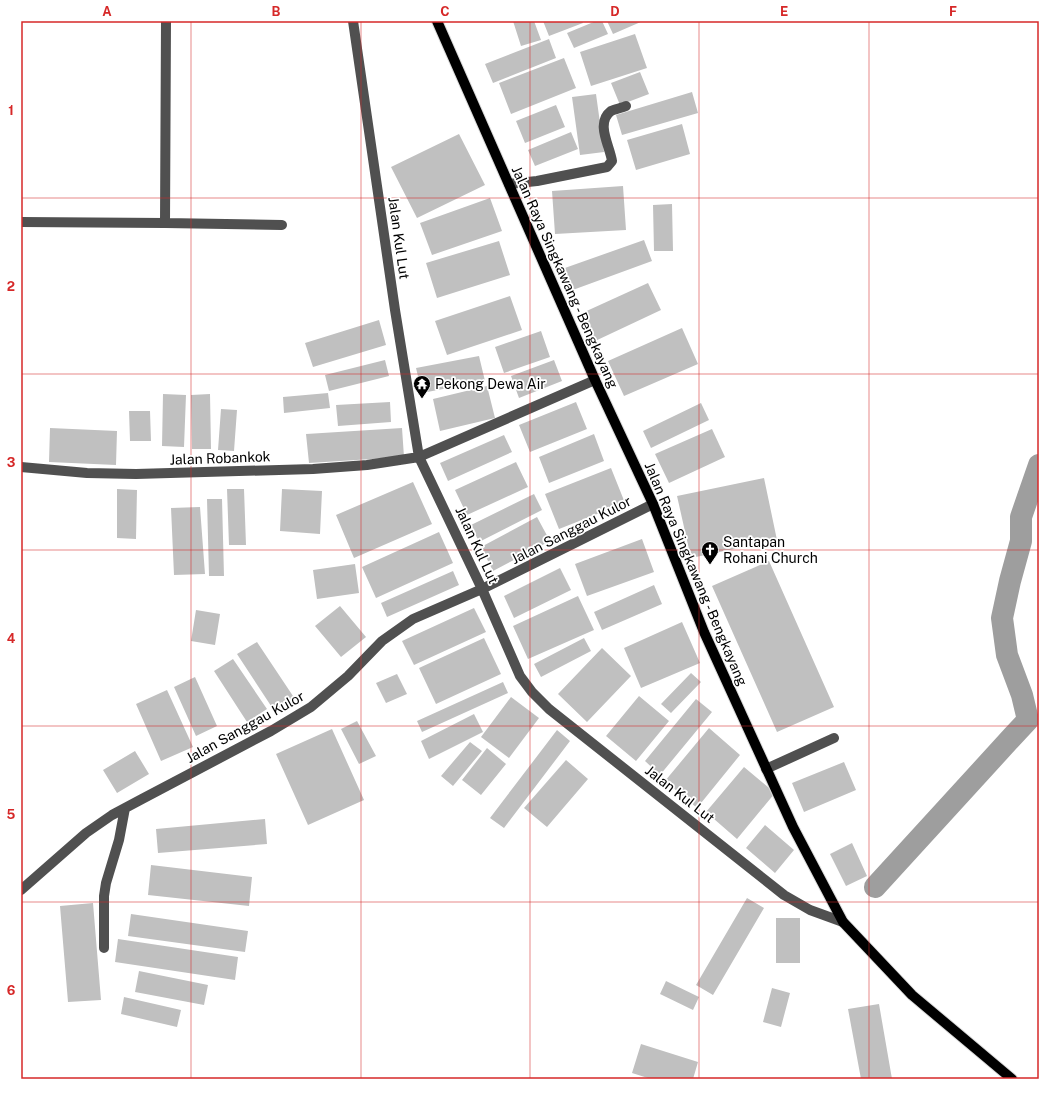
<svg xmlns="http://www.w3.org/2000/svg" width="1060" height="1100" viewBox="0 0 1060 1100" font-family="'Public Sans',sans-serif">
<rect width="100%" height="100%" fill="#fff"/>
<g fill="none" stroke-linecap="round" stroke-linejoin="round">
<path stroke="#9e9e9e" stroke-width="22" d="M 875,887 L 1013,736 L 1028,720 L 1022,695 L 1007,655 L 1002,618 L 1010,581 L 1021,541 L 1021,517 L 1039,465"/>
</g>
<path fill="#c0c0c0" d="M 513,21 L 534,21 L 541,40 L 521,46 Z
M 543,21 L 582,21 L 583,23 L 549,36 Z
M 596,21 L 602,21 L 608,34 L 574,48 L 567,33 Z
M 607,21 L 643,21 L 613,34 Z
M 635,34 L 647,68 L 591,86 L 580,52 Z
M 549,39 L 556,58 L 493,83 L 485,64 Z
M 564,58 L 576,88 L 511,114 L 499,83 Z
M 640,72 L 649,94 L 620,105 L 611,83 Z
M 692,92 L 698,113 L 622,135 L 616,115 Z
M 596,94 L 604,152 L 580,155 L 572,97 Z
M 556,105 L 565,127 L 525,143 L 516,121 Z
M 682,124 L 690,154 L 636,170 L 627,140 Z
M 571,132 L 578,149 L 535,166 L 528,150 Z
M 459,134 L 485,185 L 417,218 L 391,167 Z
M 623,186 L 626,230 L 555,234 L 552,191 Z
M 490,198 L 502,231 L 432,255 L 420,223 Z
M 672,204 L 673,251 L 654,251 L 653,205 Z
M 644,240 L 652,261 L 570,291 L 562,269 Z
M 499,241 L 510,275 L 437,298 L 426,263 Z
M 648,283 L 661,310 L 593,342 L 580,314 Z
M 510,296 L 522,330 L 447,355 L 435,321 Z
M 379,320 L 386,345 L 313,367 L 305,343 Z
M 682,328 L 698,364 L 624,396 L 608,361 Z
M 541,331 L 550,357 L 504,373 L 495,347 Z
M 479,356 L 485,381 L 422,393 L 416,368 Z
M 385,360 L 389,376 L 329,391 L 325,375 Z
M 554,360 L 562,381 L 519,398 L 511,376 Z
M 487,386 L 495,418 L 440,431 L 433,399 Z
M 328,393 L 330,408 L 284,413 L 283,397 Z
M 163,394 L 186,395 L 184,447 L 162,446 Z
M 210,394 L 211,449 L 192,449 L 191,395 Z
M 390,402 L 391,422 L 338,426 L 336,405 Z
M 576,402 L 587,429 L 530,452 L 519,425 Z
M 701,403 L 709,420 L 651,448 L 643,431 Z
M 221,409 L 237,410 L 234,451 L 218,450 Z
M 129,411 L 150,411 L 151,441 L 130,441 Z
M 50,428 L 117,431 L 116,465 L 49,462 Z
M 402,428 L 404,457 L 309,463 L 306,434 Z
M 712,429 L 725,457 L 669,483 L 655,454 Z
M 594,434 L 604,461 L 549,483 L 539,457 Z
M 504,435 L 512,452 L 448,481 L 440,463 Z
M 516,462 L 528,487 L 467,515 L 455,490 Z
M 611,468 L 625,503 L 559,529 L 545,494 Z
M 764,478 L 777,540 L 691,558 L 677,496 Z
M 413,482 L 432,524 L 354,558 L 336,515 Z
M 117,489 L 137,490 L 136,539 L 117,538 Z
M 227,489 L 244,489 L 246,545 L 229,545 Z
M 282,489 L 322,491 L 320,534 L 280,531 Z
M 534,494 L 542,510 L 479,542 L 471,525 Z
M 207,499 L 222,499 L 224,576 L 209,576 Z
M 200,507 L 205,574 L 174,575 L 171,508 Z
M 537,517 L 550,541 L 493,571 L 481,547 Z
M 439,532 L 453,563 L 376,598 L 362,567 Z
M 642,539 L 654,572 L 587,596 L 575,564 Z
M 769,561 L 834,707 L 777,732 L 712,586 Z
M 355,564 L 359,593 L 317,599 L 313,570 Z
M 560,568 L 571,590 L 514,618 L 504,596 Z
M 453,571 L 459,585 L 387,617 L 381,603 Z
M 654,585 L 662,604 L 602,630 L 594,612 Z
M 578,596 L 594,630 L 528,659 L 513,626 Z
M 340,606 L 366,637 L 341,657 L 315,626 Z
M 474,608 L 486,632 L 414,665 L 402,641 Z
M 196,610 L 220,614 L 215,645 L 191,641 Z
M 682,622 L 700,663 L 641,688 L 624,648 Z
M 484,638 L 501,674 L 436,704 L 419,668 Z
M 584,638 L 591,651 L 541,677 L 534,664 Z
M 257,642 L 295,699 L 275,712 L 237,654 Z
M 602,648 L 631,676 L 587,722 L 558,694 Z
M 233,659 L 267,709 L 247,722 L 214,671 Z
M 691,673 L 701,682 L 671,713 L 661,704 Z
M 397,674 L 407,694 L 386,703 L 376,683 Z
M 195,677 L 217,726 L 196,736 L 174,687 Z
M 503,682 L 508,693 L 422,732 L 417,721 Z
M 167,690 L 193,747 L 161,761 L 136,704 Z
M 639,696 L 669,721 L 636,761 L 606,736 Z
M 511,697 L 539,718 L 509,758 L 481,737 Z
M 696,699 L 712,712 L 660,775 L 645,761 Z
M 474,714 L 483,732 L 429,759 L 421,741 Z
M 357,721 L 376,756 L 359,764 L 341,729 Z
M 709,728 L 740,755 L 697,808 L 665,781 Z
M 332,729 L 364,800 L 308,825 L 276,754 Z
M 557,730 L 570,741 L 504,828 L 490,818 Z
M 470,742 L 482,751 L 453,786 L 441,776 Z
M 487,748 L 506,764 L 481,795 L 462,780 Z
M 135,751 L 149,774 L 117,793 L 103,770 Z
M 566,760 L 588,779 L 547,827 L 524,808 Z
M 844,762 L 856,790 L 804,812 L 792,783 Z
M 744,767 L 775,793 L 737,839 L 706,812 Z
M 265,819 L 267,844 L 158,853 L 156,829 Z
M 765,825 L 794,850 L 775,873 L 746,848 Z
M 852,843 L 867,876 L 846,886 L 830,854 Z
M 151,865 L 252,877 L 249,906 L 148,895 Z
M 747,898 L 764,908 L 713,995 L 696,985 Z
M 93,903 L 101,1000 L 68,1002 L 60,906 Z
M 131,914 L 248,931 L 245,952 L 128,936 Z
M 776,918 L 800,918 L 800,963 L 776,963 Z
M 118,939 L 238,957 L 235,980 L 115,962 Z
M 139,971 L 208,985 L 204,1005 L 135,992 Z
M 666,981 L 699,997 L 693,1010 L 660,994 Z
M 772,988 L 790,993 L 781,1027 L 763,1022 Z
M 124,997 L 181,1010 L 177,1027 L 121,1014 Z
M 879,1004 L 892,1079 L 861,1079 L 848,1009 Z
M 641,1044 L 698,1062 L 693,1079 L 651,1079 L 632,1073 Z"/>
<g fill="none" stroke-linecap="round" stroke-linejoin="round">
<defs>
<path id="major" d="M 437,21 L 595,380 L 653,504 L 704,632 L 793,827 L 843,922 L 912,995 L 1012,1079"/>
</defs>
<use href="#major" stroke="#dbdbdb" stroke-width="12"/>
<path stroke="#505050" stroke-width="10" d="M 353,21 L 395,310 L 419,457 L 482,589 L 520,676 L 532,692 L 549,709 L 784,895 L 810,910 L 843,922
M 509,184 L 537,181 L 607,167 L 612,161 C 610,146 595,123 611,111 C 615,109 622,108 626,106
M 21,222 L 165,223 L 282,225
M 165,223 L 166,21
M 21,467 L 87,473 L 136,474 L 313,469 L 367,465 L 419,457 L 595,380
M 766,769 L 834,738
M 21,890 L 86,833 L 112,815 L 142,799 L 271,731 L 311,707 L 348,676 L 382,641 L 413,619 L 482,589 L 653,504
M 104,948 L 104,896 L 106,883 L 119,840 L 125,808"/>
<use href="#major" stroke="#000" stroke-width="10"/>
</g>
<path fill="none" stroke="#d62828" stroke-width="1" stroke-opacity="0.55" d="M 191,21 L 191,1079M 361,21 L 361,1079M 530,21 L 530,1079M 699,21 L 699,1079M 869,21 L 869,1079M 21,198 L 1039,198M 21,374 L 1039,374M 21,550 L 1039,550M 21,726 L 1039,726M 21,902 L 1039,902"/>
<defs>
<symbol id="temple-pin" viewBox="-11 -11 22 30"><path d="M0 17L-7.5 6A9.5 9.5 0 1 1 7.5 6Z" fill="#000" stroke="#fff"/><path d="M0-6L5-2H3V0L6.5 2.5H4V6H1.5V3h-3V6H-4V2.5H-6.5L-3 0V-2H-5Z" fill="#fff"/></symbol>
<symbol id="church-pin" viewBox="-11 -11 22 30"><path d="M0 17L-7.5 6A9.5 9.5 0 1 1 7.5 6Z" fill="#000" stroke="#fff"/><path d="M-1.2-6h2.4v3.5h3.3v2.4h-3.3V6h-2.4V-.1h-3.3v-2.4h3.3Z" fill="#fff"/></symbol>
</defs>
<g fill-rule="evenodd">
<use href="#temple-pin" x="412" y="374" width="20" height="27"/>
<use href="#church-pin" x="700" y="540" width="20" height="27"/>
</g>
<g text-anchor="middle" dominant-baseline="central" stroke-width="3.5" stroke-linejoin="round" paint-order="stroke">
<g font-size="14" fill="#000" stroke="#fff">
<text transform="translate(399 238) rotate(82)">Jalan Kul Lut</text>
<text transform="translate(565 277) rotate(66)">Jalan Raya Singkawang - Bengkayang</text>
<text transform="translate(220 458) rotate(-2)">Jalan Robankok</text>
<text transform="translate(571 530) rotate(-27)">Jalan Sanggau Kulor</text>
<text transform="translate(477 545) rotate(65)">Jalan Kul Lut</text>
<text transform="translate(696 574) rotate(67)">Jalan Raya Singkawang - Bengkayang</text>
<text transform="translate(245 727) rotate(-29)">Jalan Sanggau Kulor</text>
<text transform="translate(680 794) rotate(38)">Jalan Kul Lut</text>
</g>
<g font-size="14" fill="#000" stroke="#fff" text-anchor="start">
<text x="435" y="384">Pekong Dewa Air</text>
<text x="723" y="542">Santapan<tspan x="723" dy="16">Rohani Church</tspan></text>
</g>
</g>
<rect width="1060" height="1100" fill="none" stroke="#ffffff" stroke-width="44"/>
<rect x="22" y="22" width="1016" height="1056" fill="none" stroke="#d62828" stroke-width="1.5"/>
<g font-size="13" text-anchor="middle" font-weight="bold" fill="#d62828">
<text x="107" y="16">A</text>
<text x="276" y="16">B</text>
<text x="445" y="16">C</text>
<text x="615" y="16">D</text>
<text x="784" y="16">E</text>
<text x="953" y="16">F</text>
<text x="11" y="115">1</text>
<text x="11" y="291">2</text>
<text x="11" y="467">3</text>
<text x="11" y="643">4</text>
<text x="11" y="819">5</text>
<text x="11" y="995">6</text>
</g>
</svg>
